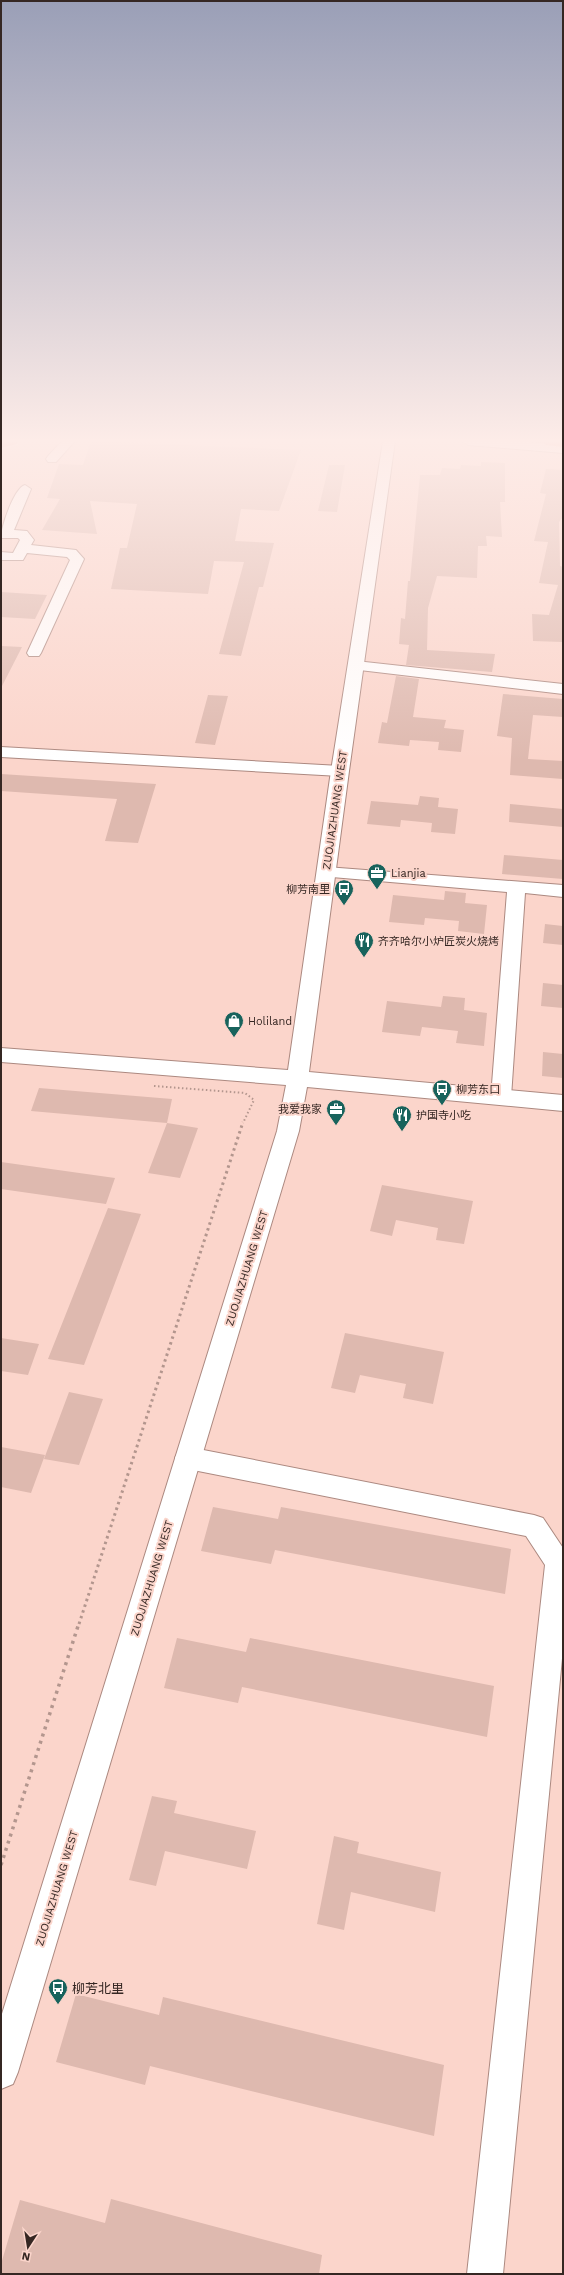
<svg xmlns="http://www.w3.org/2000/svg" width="564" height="2275" viewBox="0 0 564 2275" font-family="'Work Sans','Noto Sans SC',sans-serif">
<rect width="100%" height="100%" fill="#fbd5cb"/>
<path fill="#deb9af" d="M 91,441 L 301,450 L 279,511 L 241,509 L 235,541 L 274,543 L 263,587 L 259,587 L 241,656 L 219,654 L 244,562 L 214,561 L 208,594 L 111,589 L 120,548 L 127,548 L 137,504 L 90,501 L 97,534 L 42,530 L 60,499 L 47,498 L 59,464 L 83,465 Z
M 481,462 L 505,463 L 505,502 L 500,502 L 502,537 L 486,536 L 487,546 L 478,546 L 477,578 L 437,576 L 428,608 L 427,650 L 495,654 L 492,672 L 406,665 L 409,645 L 399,644 L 401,618 L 405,619 L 408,581 L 410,581 L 420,475 L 440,475 L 442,468 L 460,469 L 461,465 L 481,466 Z
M 329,465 L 345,465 L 337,512 L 318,511 Z
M 546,469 L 563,470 L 563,517 L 559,522 L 560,566 L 563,567 L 563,642 L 533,641 L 532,614 L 549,615 L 558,585 L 539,583 L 548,542 L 534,541 L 546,494 L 540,493 Z
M 1,592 L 47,595 L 35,619 L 1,617 Z
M 1,646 L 22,647 L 1,688 Z
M 396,676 L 419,679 L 413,717 L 446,720 L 444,728 L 464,730 L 461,752 L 438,750 L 439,742 L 410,740 L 409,746 L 378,743 L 382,722 L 387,723 Z
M 503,694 L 563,699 L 563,717 L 533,715 L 528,759 L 563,761 L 563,779 L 510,775 L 512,738 L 497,736 Z
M 208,695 L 228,696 L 215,745 L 195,743 Z
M 1,774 L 156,784 L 138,843 L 105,841 L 117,799 L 1,791 Z
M 420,796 L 439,798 L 438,807 L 458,809 L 455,834 L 431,832 L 432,823 L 401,820 L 400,827 L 367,824 L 371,801 L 418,805 Z
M 510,804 L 563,809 L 563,827 L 509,822 Z
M 504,855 L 563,860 L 563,879 L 502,874 Z
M 445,891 L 466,893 L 465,903 L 487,905 L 484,934 L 458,931 L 459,921 L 425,918 L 424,925 L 389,922 L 393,895 L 444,900 Z
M 545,924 L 563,926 L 563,945 L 543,943 Z
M 543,983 L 563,985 L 563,1008 L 541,1006 Z
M 443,996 L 465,998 L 464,1010 L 487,1013 L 484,1046 L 456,1043 L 458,1031 L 422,1027 L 420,1036 L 382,1032 L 387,1001 L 441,1007 Z
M 543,1052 L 563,1054 L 563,1078 L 542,1076 Z
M 39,1088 L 172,1099 L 167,1123 L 31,1111 Z
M 167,1123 L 198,1128 L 180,1178 L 148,1173 Z
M 1,1162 L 115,1178 L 106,1204 L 1,1189 Z
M 382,1185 L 473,1201 L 464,1244 L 436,1240 L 438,1228 L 396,1220 L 392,1236 L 370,1231 Z
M 108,1208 L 141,1214 L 84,1365 L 48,1359 Z
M 345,1333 L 444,1352 L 433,1404 L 403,1398 L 406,1384 L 360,1375 L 355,1393 L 331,1388 Z
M 1,1338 L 39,1344 L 28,1375 L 1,1371 Z
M 69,1392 L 103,1399 L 79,1465 L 44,1459 Z
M 1,1447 L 45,1455 L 31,1493 L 1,1487 Z
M 213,1507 L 278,1519 L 281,1507 L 511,1549 L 505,1594 L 275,1550 L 271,1564 L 201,1551 Z
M 177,1638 L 246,1652 L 250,1638 L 494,1686 L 487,1737 L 242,1687 L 238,1703 L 164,1688 Z
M 152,1796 L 177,1801 L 174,1813 L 256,1831 L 247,1869 L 165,1851 L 156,1886 L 129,1880 Z
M 334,1836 L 359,1842 L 357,1853 L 441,1872 L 435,1912 L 351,1892 L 344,1930 L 317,1924 Z
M 76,1994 L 159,2015 L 163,1997 L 444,2065 L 434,2136 L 150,2066 L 145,2085 L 56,2062 Z
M 111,2199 L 322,2255 L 319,2274 L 1,2274 L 1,2264 L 20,2200 L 105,2223 Z"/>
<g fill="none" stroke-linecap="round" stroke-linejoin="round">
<defs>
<path id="minor" d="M 62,441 L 75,441 L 56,462 L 48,462 L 46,459 L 48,456 Z
M 25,485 L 31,489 L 14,530 L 27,531 L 34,540 L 31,545 L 76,550 L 84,559 L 41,653 L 39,656 L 29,656 L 27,653 L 70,560 L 67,557 L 27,553 L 23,560 L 1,560 L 1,552 L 13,553 L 20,540 L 18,538 L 1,538 C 1,527 14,488 25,485 Z
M 356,661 L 563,684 L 563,694 L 351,669 L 348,666 L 351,663 Z
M 1,747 L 340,766 L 346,768 L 348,771 L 346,774 L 340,776 L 1,757 Z
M 326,867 L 563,885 L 563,897 L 525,893 L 511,1097 L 508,1102 L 501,1104 L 494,1102 L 491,1097 L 507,892 L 320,876 L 317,872 L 320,868 Z
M 188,1447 L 534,1515 L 543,1518 L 563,1548 L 563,1648 L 503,2274 L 467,2274 L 545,1565 L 526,1536 L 188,1469 L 179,1466 L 175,1458 L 179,1450 Z"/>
<path id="tertiary" d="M 383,441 L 395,441 L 349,771 L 309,1072 L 563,1095 L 563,1111 L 307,1087 L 299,1131 L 18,2072 L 13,2084 L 1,2089 L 1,2017 L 277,1131 L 286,1085 L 1,1062 L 1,1048 L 288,1070 L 331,771 Z
M 462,441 L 518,441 L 563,445 L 563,453 L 468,445 Z"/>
<path id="trunk" d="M 1,441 L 18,441 L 17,444 L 1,448 Z
M 540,441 L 563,441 L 563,447 L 546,445 Z"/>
</defs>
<use href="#minor" stroke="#ac8980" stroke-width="2"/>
<use href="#tertiary" stroke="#ac8980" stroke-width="2"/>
<use href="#trunk" stroke="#fff" stroke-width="2"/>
<path stroke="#b3968e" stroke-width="2" stroke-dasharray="1.5 2.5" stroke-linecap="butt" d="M 154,1086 L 245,1093 L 254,1100 L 243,1123"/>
<path stroke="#b3968e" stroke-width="3" stroke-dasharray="2.5 3.5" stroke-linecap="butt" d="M 79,1624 L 243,1122"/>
<path stroke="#b3968e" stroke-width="3.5" stroke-dasharray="3 4.5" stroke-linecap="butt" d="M 1,1865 L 79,1623"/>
<use href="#minor" fill="#fff" fill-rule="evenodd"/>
<use href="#tertiary" fill="#fff" fill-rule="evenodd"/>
<use href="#trunk" fill="#f0886e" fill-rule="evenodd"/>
</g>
<linearGradient id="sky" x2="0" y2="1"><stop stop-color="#9a9fb7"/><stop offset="0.58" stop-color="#fdece8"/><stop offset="1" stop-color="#fdece8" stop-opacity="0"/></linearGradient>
<rect width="564" height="760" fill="url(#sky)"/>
<defs>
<symbol id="office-pin" viewBox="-11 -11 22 30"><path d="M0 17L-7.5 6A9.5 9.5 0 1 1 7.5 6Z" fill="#18635c" stroke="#fbd5cb"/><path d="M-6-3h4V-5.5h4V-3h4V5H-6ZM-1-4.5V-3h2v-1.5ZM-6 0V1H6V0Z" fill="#fff"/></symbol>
<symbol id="bus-pin" viewBox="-11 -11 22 30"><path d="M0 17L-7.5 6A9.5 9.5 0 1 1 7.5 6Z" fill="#18635c" stroke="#fbd5cb"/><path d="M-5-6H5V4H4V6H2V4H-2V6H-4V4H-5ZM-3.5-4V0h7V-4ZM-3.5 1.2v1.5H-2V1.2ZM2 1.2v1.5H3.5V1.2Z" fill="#fff"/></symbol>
<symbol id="restaurant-pin" viewBox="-11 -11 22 30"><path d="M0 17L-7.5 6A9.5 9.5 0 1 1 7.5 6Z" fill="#18635c" stroke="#fbd5cb"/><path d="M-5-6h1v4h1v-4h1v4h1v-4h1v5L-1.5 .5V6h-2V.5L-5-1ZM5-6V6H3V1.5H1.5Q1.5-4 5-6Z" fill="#fff"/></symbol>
<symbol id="shop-pin" viewBox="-11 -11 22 30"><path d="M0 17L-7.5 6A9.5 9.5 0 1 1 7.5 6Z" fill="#18635c" stroke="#fbd5cb"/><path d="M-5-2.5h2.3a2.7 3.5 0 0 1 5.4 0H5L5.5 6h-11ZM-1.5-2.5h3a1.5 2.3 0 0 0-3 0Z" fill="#fff"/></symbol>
</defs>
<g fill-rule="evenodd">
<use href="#office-pin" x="366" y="862" width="22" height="30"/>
<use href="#bus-pin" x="333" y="878" width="22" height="30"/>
<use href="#restaurant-pin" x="353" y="930" width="22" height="30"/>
<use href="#shop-pin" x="223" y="1010" width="22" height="30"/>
<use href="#bus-pin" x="431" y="1078" width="22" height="30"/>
<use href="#office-pin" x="325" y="1098" width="22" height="30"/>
<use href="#restaurant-pin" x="391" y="1104" width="22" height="30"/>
<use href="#bus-pin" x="47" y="1977" width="22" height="30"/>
</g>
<g text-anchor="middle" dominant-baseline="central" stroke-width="4" stroke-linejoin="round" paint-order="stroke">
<g font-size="11" fill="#352723" stroke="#fbd5cb">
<text transform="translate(335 810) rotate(-82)">ZUOJIAZHUANG WEST</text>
<text transform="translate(247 1268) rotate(-73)">ZUOJIAZHUANG WEST</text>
<text transform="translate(152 1578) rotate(-73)">ZUOJIAZHUANG WEST</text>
<text transform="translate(57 1888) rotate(-73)">ZUOJIAZHUANG WEST</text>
</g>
<g font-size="11" fill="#352723" stroke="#fbd5cb" text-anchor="start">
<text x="391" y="873">Lianjia</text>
<text x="330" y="889" text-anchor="end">柳芳南里</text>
<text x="378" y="941">齐齐哈尔小炉匠炭火烧烤</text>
<text x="248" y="1021">Holiland</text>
<text x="456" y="1089">柳芳东口</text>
<text x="322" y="1109" text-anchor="end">我爱我家</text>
<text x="416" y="1115">护国寺小吃</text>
</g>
<g font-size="13" fill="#352723" stroke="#fbd5cb" text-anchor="start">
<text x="72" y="1988">柳芳北里</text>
</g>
</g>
<rect width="564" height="2275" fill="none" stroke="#352723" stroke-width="4"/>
<g transform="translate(28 2247) rotate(192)" stroke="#fbd5cb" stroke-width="3" paint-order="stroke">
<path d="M0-3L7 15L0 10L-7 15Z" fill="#352723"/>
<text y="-6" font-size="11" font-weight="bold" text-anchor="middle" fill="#352723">N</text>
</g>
</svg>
